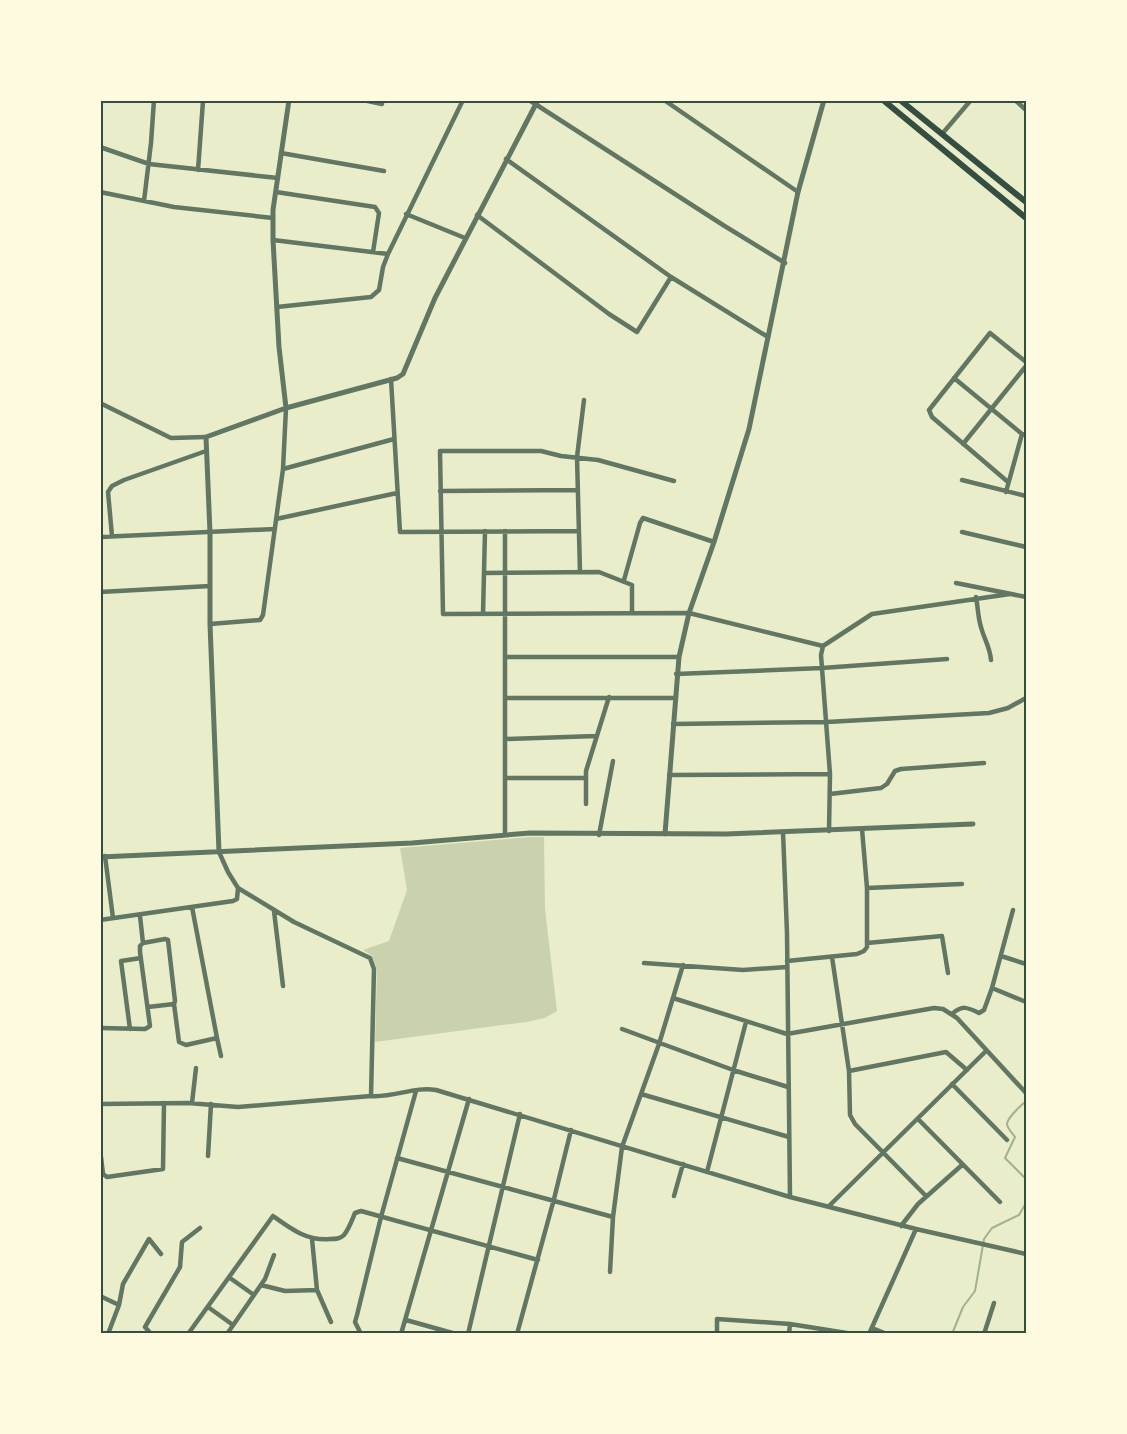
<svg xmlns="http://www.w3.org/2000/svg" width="1127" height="1434" viewBox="0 0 1127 1434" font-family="Roboto,sans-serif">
<rect width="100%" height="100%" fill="#e9edc9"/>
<path fill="#cad2ad" d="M 530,837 L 544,837 L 545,909 L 557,1011 L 545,1018 L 526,1022 L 375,1042 L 377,969 L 372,956 L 363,950 L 389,941 L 407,890 L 400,848 Z"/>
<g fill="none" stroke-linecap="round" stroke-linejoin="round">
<path stroke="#a3b18a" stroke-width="2" d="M 1026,1101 C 1021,1106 1008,1116 1007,1124 C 1007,1128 1013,1134 1015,1137 L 1005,1158 L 1026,1179
M 952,1334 L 963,1307 L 975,1291 L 984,1239 L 992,1228 L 1019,1215 L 1026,1203"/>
<path stroke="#617663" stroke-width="4.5" d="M 363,100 L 382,104
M 529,100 L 723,225 L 785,263
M 664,100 L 798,192
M 1015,100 L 1026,110
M 942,134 L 971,100
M 100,147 L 149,164 L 278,178
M 281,153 L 384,171
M 506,159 L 671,277 L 768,337
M 198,170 L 203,101
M 100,192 L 174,207 L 273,218
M 276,192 L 375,207 L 379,213 L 373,252
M 144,201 L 151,143 L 154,100
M 406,214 L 465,238
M 477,215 L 609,314 L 637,332 L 671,277
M 273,240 L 388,254 L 463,100
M 277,307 L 371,297 L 379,290 L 383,267 L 388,254
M 954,378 L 1022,434 L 1026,435
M 391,379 L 400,532 L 579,531
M 100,403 L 171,438 L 206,437
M 963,444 L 1026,366
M 283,469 L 394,439
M 962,480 L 1026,496
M 674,481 L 598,460 L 561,456 L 541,451 L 440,451 L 443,614 L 689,613 L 823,646
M 1008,482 L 932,417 L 929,410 L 990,333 L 1026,362
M 440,491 L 578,490
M 1006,492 L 1022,434
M 276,519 L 397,493
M 505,531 L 505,834
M 962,532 L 1026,547
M 112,536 L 108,492 L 112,486 L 124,480 L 206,451
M 100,537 L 275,529
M 580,572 L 577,457 L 584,400
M 484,573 L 599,572 L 632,585 L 632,613
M 624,580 L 640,523 L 643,518 L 714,542
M 956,583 L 1026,597
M 100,592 L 210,586
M 976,597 C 978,607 978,618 981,627 C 984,639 990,647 991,660
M 483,614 L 485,531
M 210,624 L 260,620 L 263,615 L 283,469 L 286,408
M 505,657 L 679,657
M 676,674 L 822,668 L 947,659
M 505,698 L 674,698
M 673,724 L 827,722 L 989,713 L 1008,708 L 1026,698
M 505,739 L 596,736
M 669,775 L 830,774
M 505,778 L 586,778 L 586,771 L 609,697
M 586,778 L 586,804
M 830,794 L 881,788 L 887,784 L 895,771 L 901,769 L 984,763
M 829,831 L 830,774 L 821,655 L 823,646 L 872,614 L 1010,594
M 783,832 L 787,933 L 790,1197
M 599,835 L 613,761
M 219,852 L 228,872 L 238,888 L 294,922 L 370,958 L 374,969 L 371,1096 C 393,1098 415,1086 436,1090 L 790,1197 L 916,1229 L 1026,1254
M 105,856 L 113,918
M 867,888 L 962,884
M 274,911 L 283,986
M 100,920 L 233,901 L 237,899 L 238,888
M 143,943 L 165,939 L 168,940 L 175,1001 L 174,1004 L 148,1007
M 867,943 L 942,936 L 948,973
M 1001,956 L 1026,964
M 832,957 L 849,1071 L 850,1115 L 855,1124 L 926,1196
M 787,961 L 857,954 L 864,951 L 867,947 L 867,888 L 862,829
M 644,963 L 743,970 L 787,967
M 992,988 L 1026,1002
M 673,998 L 787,1034 L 934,1008 L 943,1009 L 957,1018 L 1026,1093
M 174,1004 L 179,1042 L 186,1045 L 217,1038 L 192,907
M 952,1014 C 962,1005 967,1007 979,1013 L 984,1010 L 992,988 L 1013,910
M 100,1028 L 145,1029 L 150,1026 L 140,952 L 140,946 L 143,943 L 140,916
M 130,1029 L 121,961 L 141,958
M 622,1029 L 733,1070 L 788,1087
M 217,1038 L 221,1056
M 849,1071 L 946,1052 L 967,1070
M 952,1084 L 1007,1140
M 641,1094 L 789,1137
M 192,1103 L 196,1068
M 100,1104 L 188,1103 L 238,1107 L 371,1096
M 918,1119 L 1000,1202
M 208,1156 L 211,1104
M 101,1157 L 103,1174 L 107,1177 L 163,1169 L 164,1103
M 397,1158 L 613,1217
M 707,1172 L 746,1022
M 674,1196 L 683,1164
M 829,1206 L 986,1051
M 901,1226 L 918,1204 L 962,1165
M 610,1272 L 613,1217 L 622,1147 L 659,1044 L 683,965
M 261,1285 L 285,1291 L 317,1290 L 312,1239
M 317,1290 L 331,1322
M 254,1295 L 265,1279 L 274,1255
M 100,1296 L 119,1305
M 208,1307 L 233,1325
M 406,1320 L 456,1334
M 872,1328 L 887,1334
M 108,1334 L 119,1305 L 123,1284 L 149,1239 L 161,1254
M 151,1334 L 145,1327 L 180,1267 L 182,1242 L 200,1228
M 188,1334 L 273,1216 C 291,1229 307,1241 330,1239 C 336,1239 340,1239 344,1235 C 349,1229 352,1220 355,1213 L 361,1211 L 538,1260
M 227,1334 L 254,1295 L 230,1278
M 361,1334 L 355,1322 L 357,1315 L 381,1217 L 416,1091
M 401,1334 L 469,1099
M 468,1334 L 520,1114
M 517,1334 L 554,1199 L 571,1130
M 717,1334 L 717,1319 L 790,1324 L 853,1334
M 789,1334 L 790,1324
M 869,1334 L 916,1229
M 984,1334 L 994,1303"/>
<path stroke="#617663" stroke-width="5" d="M 286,408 L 279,347 L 273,240 L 273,210 L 289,100
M 665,834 L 679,657 L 689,613 L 714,542 L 749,429 L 798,192 L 824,100
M 219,852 L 210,624 L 210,533 L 206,437 L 286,408 L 397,378 L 403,374 L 435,298 L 538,100
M 100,857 L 412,843 L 530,833 L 726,834 L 973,824"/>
<path stroke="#344e41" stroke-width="6" d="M 883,100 L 1026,218
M 900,100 L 1026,202"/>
</g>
<rect width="1127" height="1434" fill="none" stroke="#fefae0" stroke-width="204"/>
<rect x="102" y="102" width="923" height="1230" fill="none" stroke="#344e41" stroke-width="2"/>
</svg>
